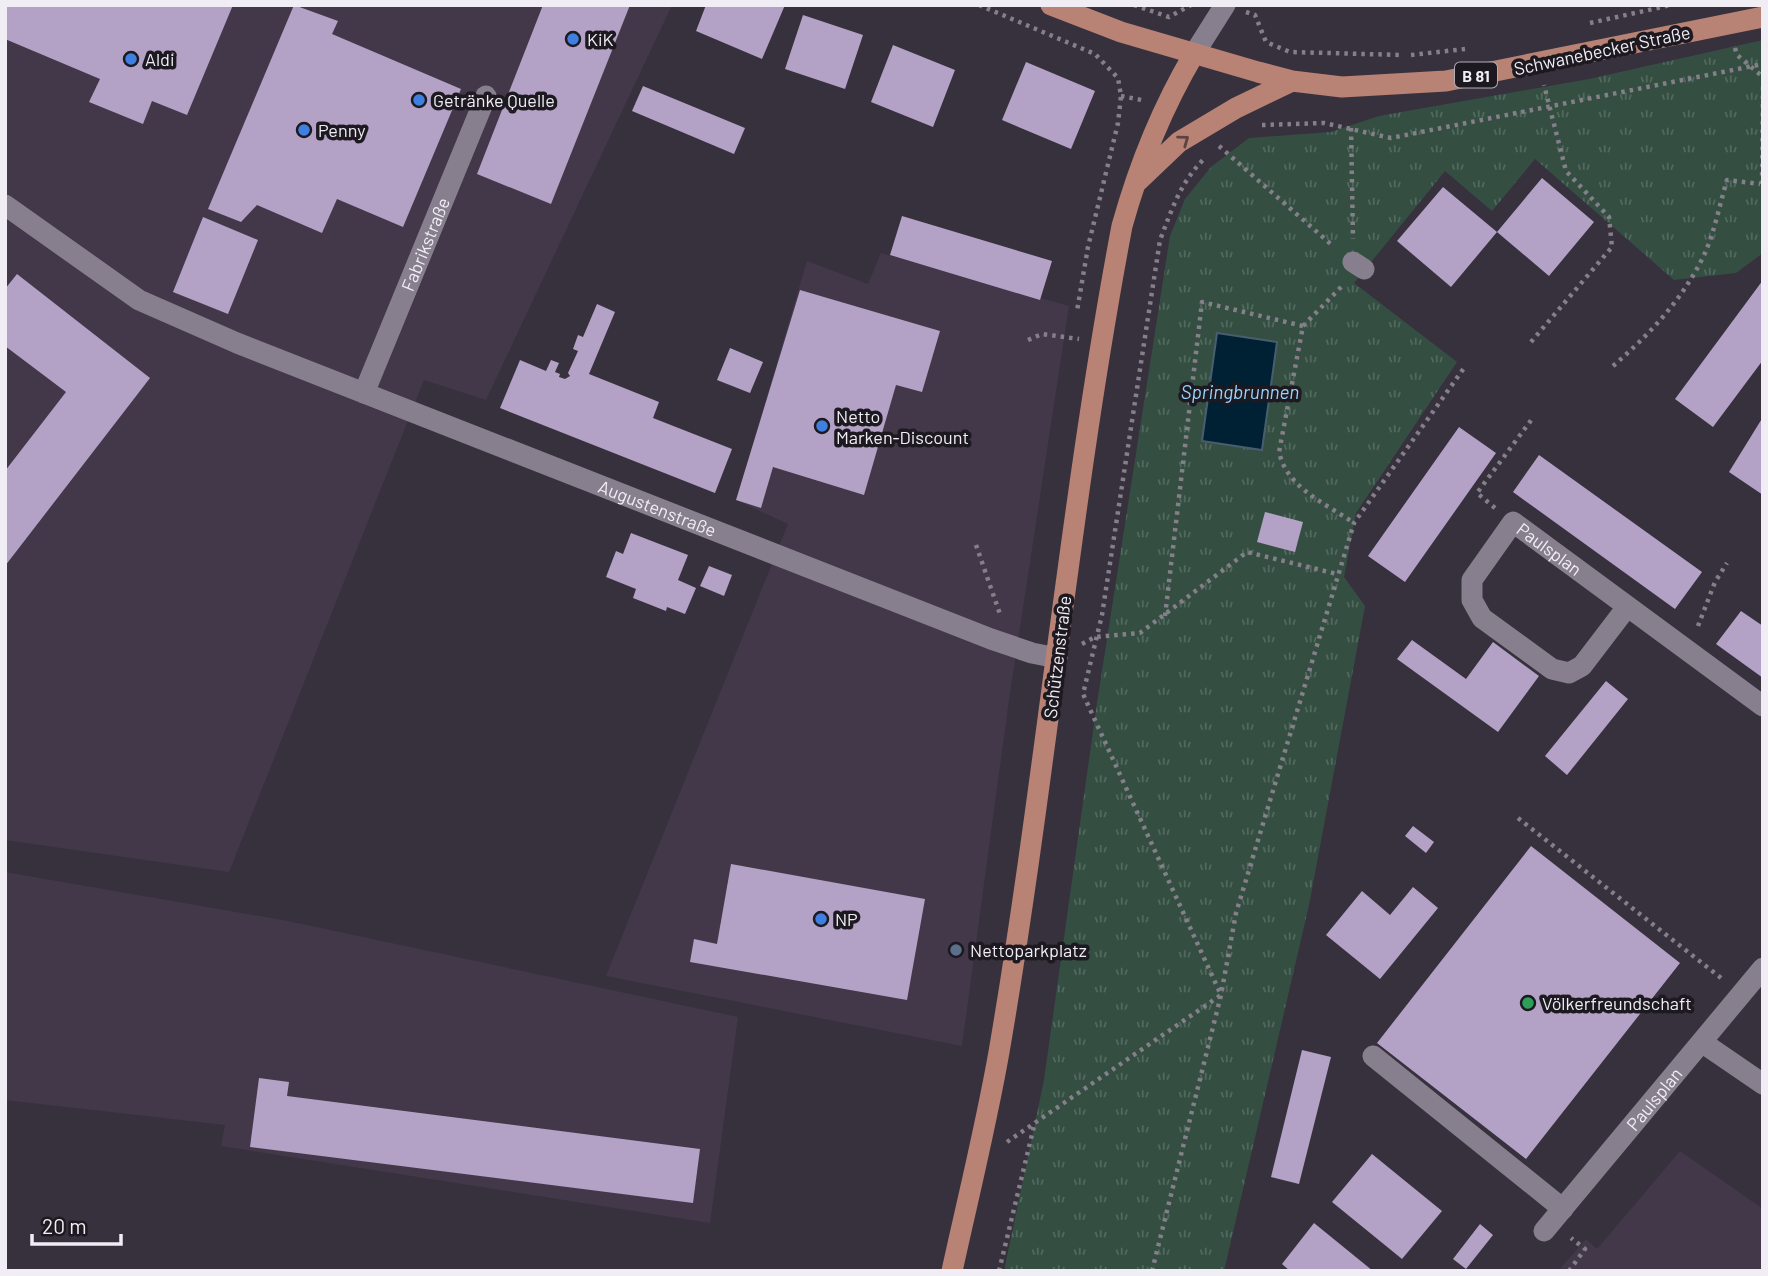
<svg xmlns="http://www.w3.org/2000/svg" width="1768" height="1276" viewBox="0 0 1768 1276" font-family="Barlow,sans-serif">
<defs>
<pattern id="park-tufts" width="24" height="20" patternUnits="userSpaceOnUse" patternTransform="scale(1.75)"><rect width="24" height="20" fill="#344f42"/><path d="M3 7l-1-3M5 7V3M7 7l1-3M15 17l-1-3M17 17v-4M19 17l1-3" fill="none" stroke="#52695e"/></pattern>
</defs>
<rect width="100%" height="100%" fill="#37303d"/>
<path fill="#42384a" d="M 5,5 L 672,5 L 486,400 L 424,380 L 229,872 L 5,840 Z
M 881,253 L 1069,306 L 1009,700 L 962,1046 L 606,976 L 788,524 L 736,500 L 807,261 L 868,284 Z
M 5,872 L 288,921 L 738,1017 L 710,1223 L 221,1146 L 225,1125 L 5,1100 Z
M 1680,1151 L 1763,1209 L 1763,1271 L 1558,1271 L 1586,1239 L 1597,1249 Z"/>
<path fill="url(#park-tufts)" d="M 1763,40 L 1763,253 L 1736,273 L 1674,280 L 1535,159 L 1492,211 L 1445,171 L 1354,283 L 1457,362 L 1356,513 L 1344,577 L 1365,606 L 1309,905 L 1224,1271 L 1004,1271 L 1044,1080 L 1097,703 L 1170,236 L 1185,199 L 1211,167 L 1249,138 L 1331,132 L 1379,116 L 1589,79 Z"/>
<path fill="#002034" stroke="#485e6e" stroke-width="2" d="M 1217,333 L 1277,342 L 1262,450 L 1202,441 Z"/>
<path fill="#b4a2c6" d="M 5,5 L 233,5 L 187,115 L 152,101 L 143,124 L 89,102 L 100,79 L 5,39 Z
M 294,5 L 338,21 L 332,34 L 461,89 L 403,227 L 337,199 L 322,233 L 257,205 L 241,222 L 208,209 Z
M 543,5 L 630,5 L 551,204 L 477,174 Z
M 706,5 L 785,5 L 762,59 L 696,31 Z
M 803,15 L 863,35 L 845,89 L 785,69 Z
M 893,45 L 955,70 L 933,127 L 871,102 Z
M 1026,62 L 1095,91 L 1071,149 L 1002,120 Z
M 643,86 L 745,128 L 734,154 L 632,111 Z
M 1542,178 L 1594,222 L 1549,276 L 1497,232 Z
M 1443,187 L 1497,232 L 1451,287 L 1397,241 Z
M 902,216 L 1052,261 L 1040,300 L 890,255 Z
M 203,217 L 258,240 L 228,314 L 173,292 Z
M 17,274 L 150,378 L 5,566 L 5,471 L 66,392 L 5,346 L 5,289 Z
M 1763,280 L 1763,360 L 1713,427 L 1675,399 Z
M 800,290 L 940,331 L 922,392 L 896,385 L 864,495 L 773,467 L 761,508 L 736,500 Z
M 597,304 L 615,312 L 589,374 L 659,402 L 653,418 L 732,449 L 715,493 L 500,408 L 520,360 L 546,371 L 551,360 L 559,363 L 555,372 L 560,374 L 559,377 L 565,379 L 570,376 L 568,373 L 578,351 L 573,349 L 578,335 L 583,337 Z
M 730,348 L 763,362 L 750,393 L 717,380 Z
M 1763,417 L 1763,495 L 1729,472 Z
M 1459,427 L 1496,453 L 1405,582 L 1368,556 Z
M 1539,455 L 1702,572 L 1675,609 L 1513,492 Z
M 1265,512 L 1303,522 L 1295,552 L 1257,542 Z
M 631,533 L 688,555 L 678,580 L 696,588 L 685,614 L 667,607 L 666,611 L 633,598 L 636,589 L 606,577 L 616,551 L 623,554 Z
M 709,566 L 732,575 L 724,596 L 700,586 Z
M 1741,611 L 1763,626 L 1763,678 L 1716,644 Z
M 1412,640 L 1466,679 L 1493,642 L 1539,676 L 1498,732 L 1397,659 Z
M 1606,681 L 1628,699 L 1567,775 L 1545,756 Z
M 1413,826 L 1434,842 L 1426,853 L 1405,836 Z
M 1531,846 L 1680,963 L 1526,1159 L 1377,1043 Z
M 731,864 L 925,899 L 907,1000 L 690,962 L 694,939 L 717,944 Z
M 1413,887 L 1438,908 L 1380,979 L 1326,935 L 1362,891 L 1390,915 Z
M 1302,1050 L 1331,1057 L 1299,1184 L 1271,1177 Z
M 259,1078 L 289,1082 L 287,1096 L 700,1149 L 693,1203 L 250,1147 Z
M 1372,1154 L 1442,1211 L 1402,1259 L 1332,1202 Z
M 1314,1223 L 1373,1271 L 1290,1271 L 1282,1264 Z
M 1480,1224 L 1493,1235 L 1466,1269 L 1453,1259 Z"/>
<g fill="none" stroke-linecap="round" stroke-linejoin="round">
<path stroke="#857f8a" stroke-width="4.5" stroke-dasharray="3.5 5" stroke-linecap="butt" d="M 979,5 L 1095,54 L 1118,78 L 1121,96 L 1118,123 L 1088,247 L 1077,311
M 1134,5 L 1169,17 L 1191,5
M 1246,12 L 1255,15 L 1266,42 L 1290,52 L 1402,55
M 1590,23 L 1671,5
M 1735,48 L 1737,55 L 1763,77
M 1411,55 L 1465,49
M 1121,96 L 1142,100
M 1262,125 L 1324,123 L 1391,138 L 1763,64
M 1351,128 L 1353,239
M 1219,146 L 1333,246
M 1762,184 L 1763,87
M 1303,326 L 1344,284
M 1028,340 L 1042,334 L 1079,339
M 1531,342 L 1612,247 L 1609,217 L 1566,171 L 1544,85
M 1613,366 C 1650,334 1684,298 1705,253 C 1715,230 1720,203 1727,180 L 1760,184
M 1495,508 L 1477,493 L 1532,419
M 976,545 L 1001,617
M 1165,616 L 1202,302 L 1303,326 L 1279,452 C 1287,488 1325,503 1354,523
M 1698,626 L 1715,582 L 1727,563
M 1082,644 L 1095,637 L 1140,633 L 1247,552 L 1337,574
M 1518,818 L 1721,978
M 1007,1142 L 1221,995 L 1083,694 L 1102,615 L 1160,240 C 1172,209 1181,181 1205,158
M 999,1271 L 1035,1122
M 1152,1271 L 1221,995 L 1236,913 L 1354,523 L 1464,368
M 1569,1271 L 1585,1249 L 1571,1238"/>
<g stroke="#877f8e" stroke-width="21">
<path d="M 1194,54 L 1225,5"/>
<path id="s1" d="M 5,205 L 139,300 L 237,343 L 991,639 L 1032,653 L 1057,658"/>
<path d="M 1353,262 L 1364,269"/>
<path id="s2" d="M 364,393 L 486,96"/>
<path id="s3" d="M 1627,607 L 1582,666 L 1569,673 L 1552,669 L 1482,618 L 1472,600 L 1472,580 L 1513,522 L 1763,706"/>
<path d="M 1703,1043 L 1763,1084"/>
<path d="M 1373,1056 L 1563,1209"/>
<path id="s4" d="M 1544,1231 L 1763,968"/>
</g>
<path stroke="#b88274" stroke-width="21" d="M 1051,5 L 1121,32 L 1258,72 L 1292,81 L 1342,87 L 1446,81 L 1763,17
M 1137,182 L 1179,142 L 1236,108 L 1292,81
M 952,1271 C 968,1198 986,1126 999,1052 C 1046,778 1070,500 1122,226 C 1139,165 1162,108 1194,54"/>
</g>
<defs><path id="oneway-chevron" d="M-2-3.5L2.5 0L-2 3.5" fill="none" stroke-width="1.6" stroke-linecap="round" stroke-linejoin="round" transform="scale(1.75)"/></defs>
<use stroke="#5b4342" href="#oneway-chevron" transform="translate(1184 140) rotate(-36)"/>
<g fill="#3f7fe0" stroke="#1d1920" stroke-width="2.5">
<circle cx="573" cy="39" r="7"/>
<circle cx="131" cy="59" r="7"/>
<circle cx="419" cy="100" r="7"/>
<circle cx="304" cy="130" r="7"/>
<circle cx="822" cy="426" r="7"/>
<circle cx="821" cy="919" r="7"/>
</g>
<circle fill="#5c6f8a" stroke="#1d1920" stroke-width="2.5" cx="956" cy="950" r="7"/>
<circle fill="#2e9e5b" stroke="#1d1920" stroke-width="2.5" cx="1528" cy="1003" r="7"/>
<g text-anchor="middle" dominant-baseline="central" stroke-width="7" stroke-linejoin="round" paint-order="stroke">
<rect fill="#1d1920" stroke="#b1adb5" stroke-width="2" x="1455" y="62.5" width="42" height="25" rx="5"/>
<g font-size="16" font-weight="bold" fill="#f1edf5">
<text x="1476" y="75">B 81</text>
</g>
<g font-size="18" fill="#f1edf5" stroke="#1d1920" text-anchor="start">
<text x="587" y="39">KiK</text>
<text x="145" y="59">Aldi</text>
<text x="433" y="100">Getränke Quelle</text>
<text x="318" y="130">Penny</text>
<text x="836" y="416">Netto<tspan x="836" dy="21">Marken-Discount</tspan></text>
<text x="835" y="919">NP</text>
<text x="970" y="950">Nettoparkplatz</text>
<text x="1542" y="1003">Völkerfreundschaft</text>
</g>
<g font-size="18" fill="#f1edf5" stroke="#1d1920">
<text transform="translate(1602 50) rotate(-12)">Schwanebecker Straße</text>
<text stroke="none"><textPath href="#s2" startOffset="161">Fabrikstraße</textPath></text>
<text stroke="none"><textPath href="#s1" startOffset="723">Augustenstraße</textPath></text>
<text stroke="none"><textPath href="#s3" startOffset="350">Paulsplan</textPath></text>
<text transform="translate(1057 657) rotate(-83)">Schützenstraße</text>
<text stroke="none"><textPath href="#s4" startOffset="172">Paulsplan</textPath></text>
</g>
<g font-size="19" font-style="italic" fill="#99d4fe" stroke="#1d1920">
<text x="1240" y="391">Springbrunnen</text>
</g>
</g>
<rect width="1768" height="1276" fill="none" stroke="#f1edf5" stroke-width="14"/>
<path d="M32 1234v10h89v-10" fill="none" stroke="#f1edf5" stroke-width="3.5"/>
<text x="42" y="1234" font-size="21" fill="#f1edf5" stroke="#1d1920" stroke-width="5" paint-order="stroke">20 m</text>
</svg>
